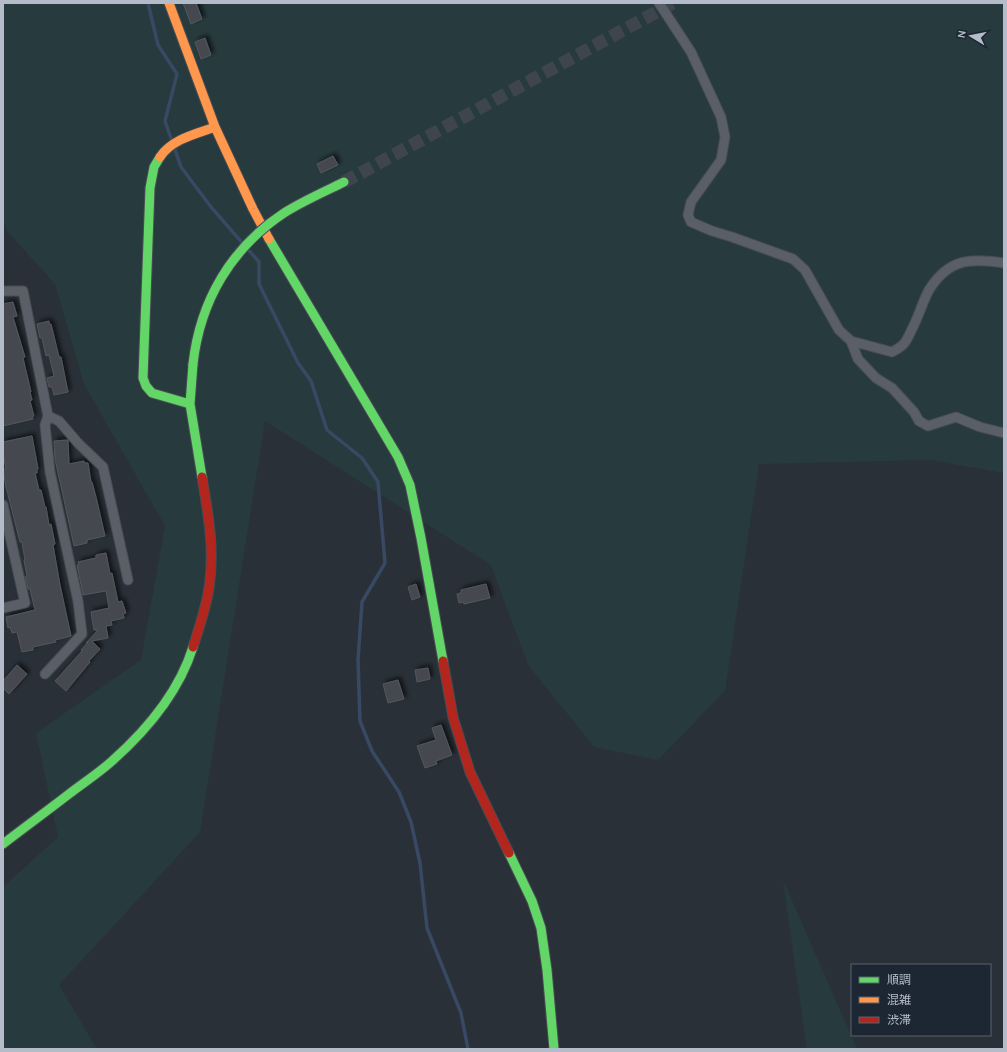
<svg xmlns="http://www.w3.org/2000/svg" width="1007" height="1052" viewBox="0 0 1007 1052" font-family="Karla,'Noto Sans JP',sans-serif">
<defs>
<filter id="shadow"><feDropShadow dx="3" dy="-3" stdDeviation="2" flood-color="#0009"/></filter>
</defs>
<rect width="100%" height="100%" fill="#2a3038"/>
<path fill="#273a3e" d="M 3,3 L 1004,3 L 1004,473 L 930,460 L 759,464 L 725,691 L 658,760 L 594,747 L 528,665 L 491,565 L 265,421 L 200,832 L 59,985 L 97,1049 L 3,1049 L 3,887 L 58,837 L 36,733 L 141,660 L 165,526 L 84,384 L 55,284 L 7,231 L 3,220 Z
M 783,880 L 857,1049 L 807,1049 Z"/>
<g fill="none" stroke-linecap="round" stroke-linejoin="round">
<path stroke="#384963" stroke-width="3.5" d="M 148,3 L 158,45 L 177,74 L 165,121 L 181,167 L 211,207 L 259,262 L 259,284 L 298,363 L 311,381 L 327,430 L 362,458 L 378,482 L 385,563 L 362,602 L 358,660 L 360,721 L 372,751 L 399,792 L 411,822 L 420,863 L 427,928 L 461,1013 L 468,1049"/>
</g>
<path fill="#444950" stroke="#52575f" filter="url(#shadow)" d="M 183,3 L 196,3 L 202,19 L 191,24 Z
M 205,38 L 211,55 L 201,59 L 195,42 Z
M 333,156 L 338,165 L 321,173 L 317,164 Z
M 13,302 L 17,316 L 13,317 L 25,357 L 23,358 L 31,392 L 30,392 L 32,400 L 30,401 L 34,416 L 32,417 L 33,419 L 3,426 L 3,304 Z
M 49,321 L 49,324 L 51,324 L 59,357 L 61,357 L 68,392 L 54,395 L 52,387 L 49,387 L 47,378 L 54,376 L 49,355 L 46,356 L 42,338 L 40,338 L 37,324 Z
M 32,436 L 38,469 L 37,469 L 37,473 L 35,473 L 39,490 L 41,490 L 45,507 L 46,507 L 49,525 L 51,524 L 55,544 L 53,545 L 60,585 L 71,636 L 55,640 L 56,642 L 33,647 L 33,650 L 22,652 L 17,632 L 12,633 L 10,627 L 8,628 L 6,617 L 35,610 L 30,589 L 28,589 L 25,577 L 27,576 L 24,560 L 25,560 L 22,542 L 20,542 L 6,487 L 3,469 L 6,469 L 3,454 L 3,442 Z
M 68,440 L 69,464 L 84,461 L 84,463 L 88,463 L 91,482 L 92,482 L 96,497 L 105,536 L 87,540 L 87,543 L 74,546 L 55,459 L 54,441 Z
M 106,553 L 110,574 L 112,573 L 118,602 L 122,601 L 126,613 L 123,614 L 124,618 L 111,621 L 112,625 L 106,626 L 108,638 L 92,641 L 100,649 L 89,661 L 90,662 L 66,691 L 55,681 L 82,651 L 81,650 L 88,642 L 86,643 L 98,630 L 94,630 L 91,612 L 109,608 L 106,591 L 83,595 L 77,565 L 79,565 L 78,562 L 96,558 L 96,555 Z
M 416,584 L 420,597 L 412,600 L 408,587 Z
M 486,584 L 490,598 L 464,604 L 463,602 L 459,603 L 457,594 L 461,593 L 461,590 Z
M 17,665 L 27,674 L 9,694 L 3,688 L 3,681 Z
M 428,668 L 430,679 L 417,682 L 415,670 Z
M 398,680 L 404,699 L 388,703 L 383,684 Z
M 441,725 L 452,755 L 436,761 L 437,764 L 425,768 L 417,746 L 436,740 L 432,728 Z"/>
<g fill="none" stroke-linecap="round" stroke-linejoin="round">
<path stroke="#3f454e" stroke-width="13" stroke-dasharray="13 6" stroke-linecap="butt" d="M 344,182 L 673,3"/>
<defs>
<path id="street" d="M 659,3 L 691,52 L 721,117 L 725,137 L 721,160 L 691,202 L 688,215 L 691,222 L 712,231 L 732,237 L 793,259 L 805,270 L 839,330 L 851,341 L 858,359 L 876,378 L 892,388 L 914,412 L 919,421 L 928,426 L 956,417 L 980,427 L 1004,433
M 3,291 L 23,291 L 48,416 L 45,425 L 50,472 L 78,601 L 82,634 L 45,674
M 851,341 L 892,352 C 907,344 906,341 913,327 C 919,315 923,301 929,290 C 949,258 971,258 1004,263
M 48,416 L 59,421 L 78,443 L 103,467 L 128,580
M 3,505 L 25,603 L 3,608"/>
<path id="fast" d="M 160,157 L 154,167 L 150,188 L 143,378 L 146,386 L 152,393 L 190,404
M 269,239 L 398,457 L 410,485 L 421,538 L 443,661
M 193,364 L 190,404 L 202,477
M 3,844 C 25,827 47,811 69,794 C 83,783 99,773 112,761 C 147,730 179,692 193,647
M 509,853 L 532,901 L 541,928 L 547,970 L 554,1049"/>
<path id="slow" d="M 169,3 L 215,127 L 253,209 L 269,239
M 160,157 C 172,139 196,134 215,127"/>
<path id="jam" d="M 193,647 C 199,628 206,608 209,588 C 215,550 208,513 202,477
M 443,661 L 453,717 L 470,772 L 509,853"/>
</defs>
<use href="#street" stroke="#484c53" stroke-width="11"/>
<use href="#fast" stroke="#484c53" stroke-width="11"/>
<use href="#slow" stroke="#484c53" stroke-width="11"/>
<use href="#jam" stroke="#484c53" stroke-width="11"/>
<use href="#street" stroke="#5a5e66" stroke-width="9"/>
<use href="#fast" stroke="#63d668" stroke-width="9"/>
<use href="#slow" stroke="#ff974d" stroke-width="9"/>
<use href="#jam" stroke="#b3261e" stroke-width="9"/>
<defs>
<path id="fast-bridge" d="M 193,364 C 200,301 231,248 284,213 C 303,201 324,192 344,182"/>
</defs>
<use href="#fast-bridge" stroke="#484c53" stroke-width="11" stroke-linecap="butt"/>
<use href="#fast-bridge" stroke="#63d668" stroke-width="9"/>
</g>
<rect width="1007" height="1052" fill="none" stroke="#b4bcc9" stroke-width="8"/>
<rect x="851" y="964" width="140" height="72" fill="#1d2633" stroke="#59626f"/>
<rect x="859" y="977" width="20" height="6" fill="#63d668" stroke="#59626f"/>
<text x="887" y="984" font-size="12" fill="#b4bcc9">順調</text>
<rect x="859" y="997" width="20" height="6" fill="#ff974d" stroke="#59626f"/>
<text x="887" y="1004" font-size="12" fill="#b4bcc9">混雑</text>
<rect x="859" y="1017" width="20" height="6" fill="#b3261e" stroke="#59626f"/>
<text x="887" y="1024" font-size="12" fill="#b4bcc9">渋滞</text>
<g transform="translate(971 36) rotate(280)" stroke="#1d2633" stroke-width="3" paint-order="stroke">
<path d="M0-3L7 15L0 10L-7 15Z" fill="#b4bcc9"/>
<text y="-6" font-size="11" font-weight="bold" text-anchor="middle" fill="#b4bcc9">N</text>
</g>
</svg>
